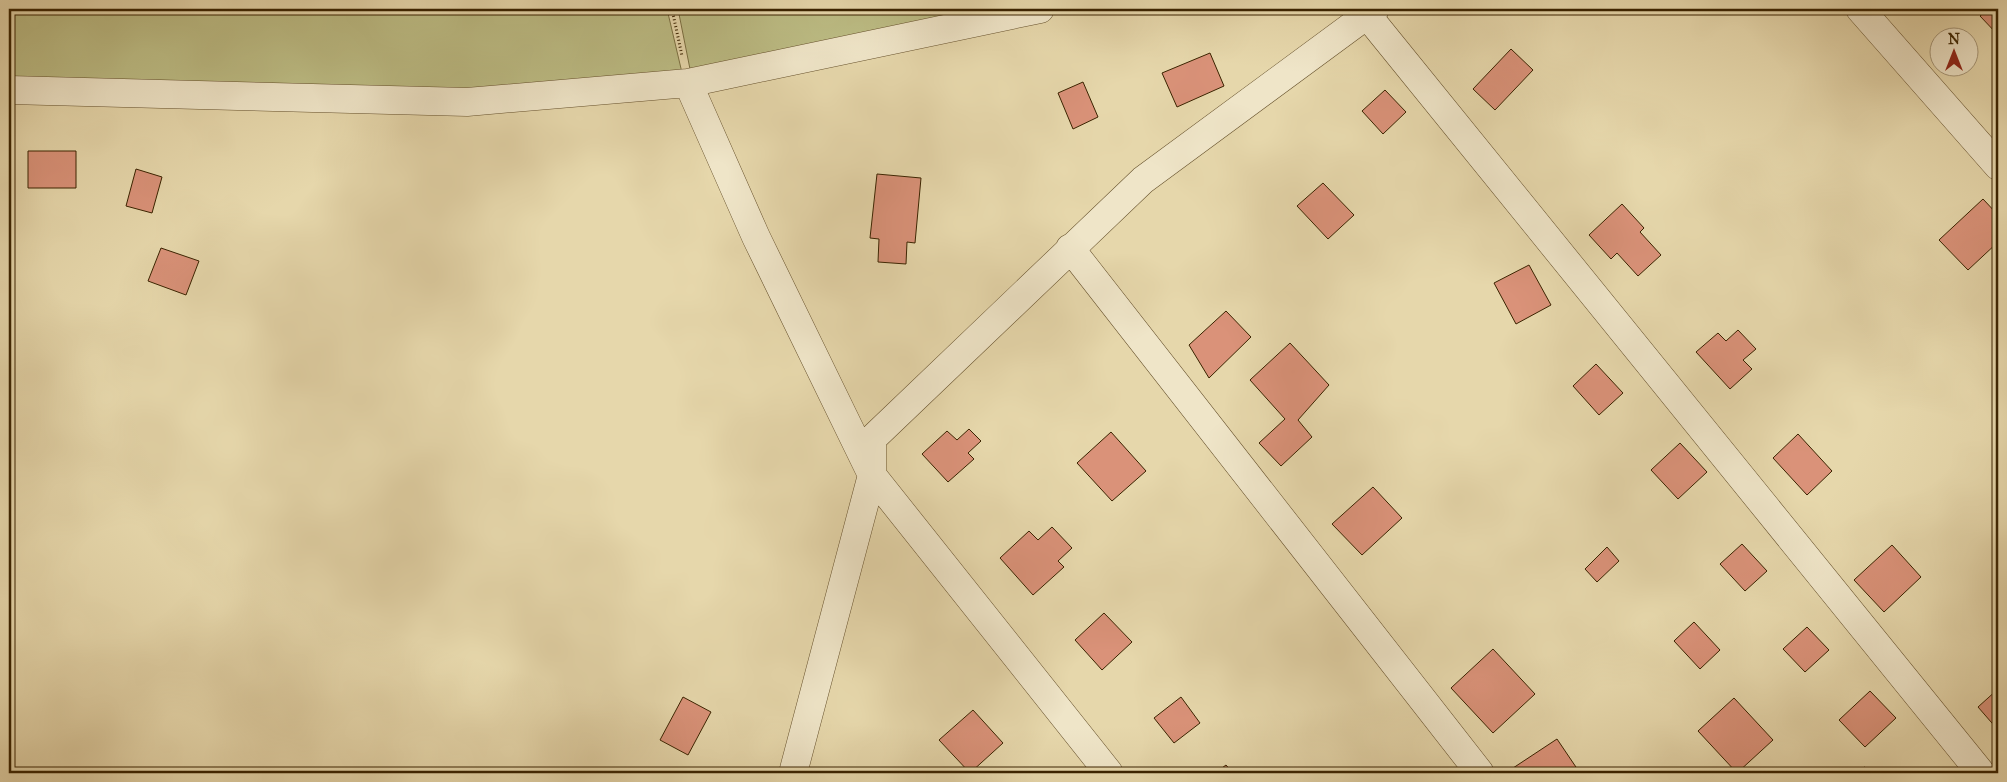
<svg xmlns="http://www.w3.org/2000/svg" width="2007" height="782" viewBox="0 0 2007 782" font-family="'IM FELL Great Primer',serif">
<rect width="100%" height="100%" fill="#e6d7ab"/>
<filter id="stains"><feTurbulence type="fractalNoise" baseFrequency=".004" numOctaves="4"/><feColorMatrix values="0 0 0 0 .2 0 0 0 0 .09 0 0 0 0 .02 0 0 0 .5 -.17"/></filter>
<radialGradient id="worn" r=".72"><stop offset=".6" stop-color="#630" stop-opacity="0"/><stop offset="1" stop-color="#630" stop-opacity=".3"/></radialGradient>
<path fill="#bcbc84" stroke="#7b7042" d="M 9,9 L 667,9 L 683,77 L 468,96 L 9,84 Z
M 678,9 L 1022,9 L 692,79 Z"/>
<path fill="#da9279" stroke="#3a2300" d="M 1988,9 L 1998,9 L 1998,35 L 1980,16 Z
M 1511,49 L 1533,70 L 1495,110 L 1473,89 Z
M 1210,53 L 1224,86 L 1177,107 L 1162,73 Z
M 1083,82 L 1098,117 L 1073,129 L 1058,93 Z
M 1385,90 L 1406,112 L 1383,134 L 1362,111 Z
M 28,151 L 76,151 L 76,188 L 28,188 Z
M 136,169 L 162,177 L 152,213 L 126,206 Z
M 877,174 L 921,178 L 915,243 L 907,242 L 906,264 L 878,262 L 879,239 L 870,238 Z
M 1323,183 L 1354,215 L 1328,239 L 1297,206 Z
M 1983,199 L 1998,215 L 1998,242 L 1968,270 L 1939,240 Z
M 1622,204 L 1644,228 L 1640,232 L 1661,255 L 1638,276 L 1617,253 L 1611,259 L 1589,235 Z
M 161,248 L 199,261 L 186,295 L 148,281 Z
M 1529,265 L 1551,305 L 1516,324 L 1494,283 Z
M 1226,311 L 1251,337 L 1209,378 L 1189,345 Z
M 1738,330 L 1756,349 L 1743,360 L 1752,369 L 1730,389 L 1696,352 L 1718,333 L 1726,341 Z
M 1290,343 L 1329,385 L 1298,420 L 1312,437 L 1281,466 L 1259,443 L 1285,419 L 1250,380 Z
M 1596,364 L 1623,393 L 1599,415 L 1573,386 Z
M 969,429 L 981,441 L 968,453 L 974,459 L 948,482 L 922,454 L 947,431 L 957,440 Z
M 1111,432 L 1146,471 L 1112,501 L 1077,463 Z
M 1798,434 L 1832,471 L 1807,495 L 1773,458 Z
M 1680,443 L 1707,472 L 1678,499 L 1651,470 Z
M 1373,487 L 1402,518 L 1362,555 L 1332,524 Z
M 1052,527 L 1072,548 L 1058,561 L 1064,567 L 1033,595 L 1000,558 L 1029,531 L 1038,540 Z
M 1742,544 L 1767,571 L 1745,591 L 1720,564 Z
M 1892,545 L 1921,577 L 1884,612 L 1854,580 Z
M 1607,547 L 1619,561 L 1597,582 L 1585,569 Z
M 1104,613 L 1132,642 L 1102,670 L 1075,640 Z
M 1694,622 L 1720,650 L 1700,669 L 1674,641 Z
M 1807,627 L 1829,650 L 1805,672 L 1783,649 Z
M 1493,649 L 1535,694 L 1493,733 L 1451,688 Z
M 1998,689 L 1998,730 L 1978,707 Z
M 1870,691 L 1896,718 L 1865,747 L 1839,720 Z
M 683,697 L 711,712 L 688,755 L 660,740 Z
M 1181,697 L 1200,723 L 1174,743 L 1154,718 Z
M 1734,698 L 1773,740 L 1737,773 L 1698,731 Z
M 973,710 L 1003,743 L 970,773 L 939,740 Z
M 1557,739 L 1580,773 L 1508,773 L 1507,772 Z
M 1226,765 L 1233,773 L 1215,773 Z
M 1865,767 L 1866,773 L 1853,773 L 1853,772 Z"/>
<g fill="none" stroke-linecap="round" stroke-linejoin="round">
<defs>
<path id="minor" d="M 1860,9 L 1998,166
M 1367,15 L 1981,773
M 688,83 L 756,237 L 872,475 L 1109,773
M 9,90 L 467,102 L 688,83 L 1040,9
M 1070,248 L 1480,773
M 793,773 L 872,475 L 872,439 L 1143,180 L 1375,9"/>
</defs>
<use href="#minor" stroke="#65502b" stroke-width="29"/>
<path stroke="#3a2300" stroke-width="3" stroke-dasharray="1 2.5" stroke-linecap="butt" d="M 672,9 L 682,56"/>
<use href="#minor" stroke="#efe5c8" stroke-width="28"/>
</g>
<rect width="2007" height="782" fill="none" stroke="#e6d7ab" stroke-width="30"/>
<rect x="10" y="10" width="1987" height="762" fill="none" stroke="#3a2300" stroke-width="2.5"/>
<rect x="15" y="15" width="1977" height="752" fill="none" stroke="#3a2300"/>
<g transform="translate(1954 52)"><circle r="24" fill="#efe5c8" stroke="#a79778"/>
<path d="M0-4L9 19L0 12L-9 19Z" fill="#8f2418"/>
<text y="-8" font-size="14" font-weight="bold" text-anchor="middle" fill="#3a2300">N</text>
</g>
<rect width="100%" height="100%" filter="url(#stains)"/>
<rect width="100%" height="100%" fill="url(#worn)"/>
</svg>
